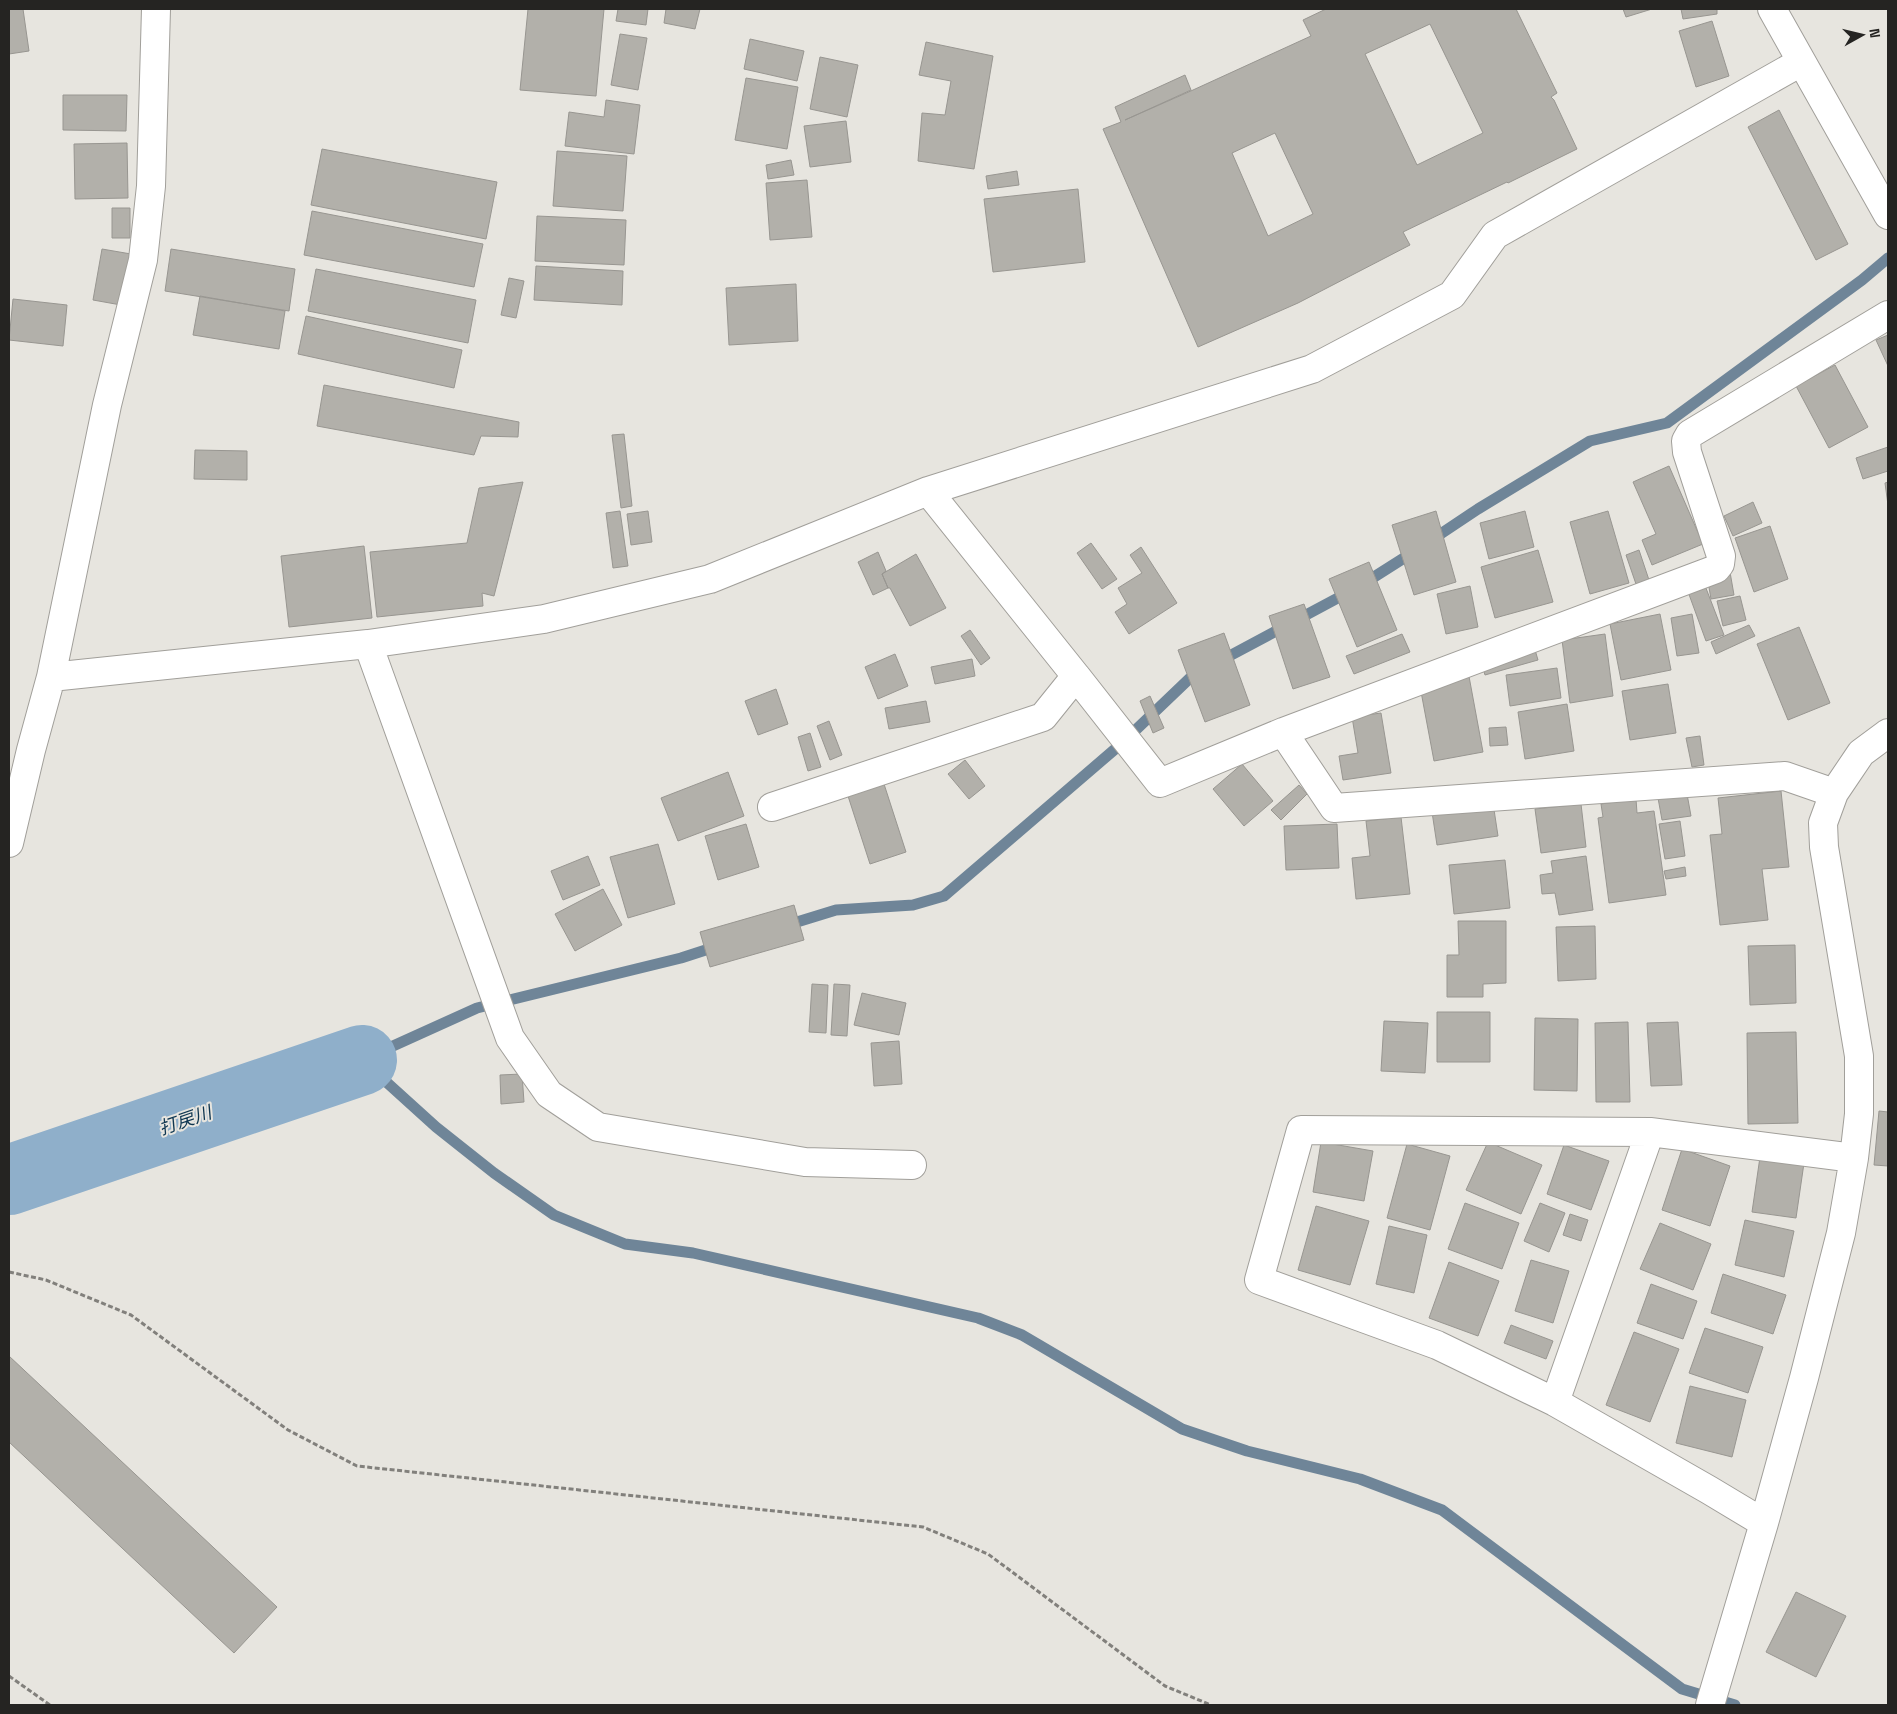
<svg xmlns="http://www.w3.org/2000/svg" width="1897" height="1714" viewBox="0 0 1897 1714" font-family="'Space Grotesk','Noto Sans JP',sans-serif">
<rect width="100%" height="100%" fill="#e7e5df"/>
<g fill="none" stroke-linecap="round" stroke-linejoin="round">
<path stroke="#6f8598" stroke-width="11" d="M 1430,541 L 1478,509 L 1590,441 L 1667,423 L 1862,280 L 1888,258
M 1363,584 L 1415,551
M 1220,661 L 1349,592
M 784,926 L 836,910 L 913,905 L 944,896 L 1121,744 L 1189,679 L 1202,671
M 718,946 L 681,958 L 477,1008 L 362,1060 L 436,1127 L 494,1173 L 554,1215 L 625,1244 L 693,1253 L 978,1318 L 1022,1335 L 1182,1429 L 1247,1451 L 1360,1479 L 1442,1510 L 1682,1689 L 1735,1705"/>
<path stroke="#8fafca" stroke-width="70" d="M 9,1180 L 362,1060"/>
</g>
<path fill="#b2b0aa" stroke="#989691" fill-rule="evenodd" d="M 9,9 L 23,9 L 29,51 L 9,54 Z
M 528,9 L 604,9 L 596,96 L 520,90 Z
M 618,9 L 648,9 L 646,25 L 616,21 Z
M 666,9 L 700,9 L 695,29 L 664,23 Z
M 1326,9 L 1516,9 L 1557,93 L 1551,97 L 1554,100 L 1577,149 L 1508,183 L 1507,182 L 1403,232 L 1410,245 L 1298,303 L 1198,347 L 1103,129 L 1121,122 L 1115,107 L 1185,75 L 1191,90 L 1125,120 L 1193,90 L 1311,36 L 1303,20 ZM 1430,24 L 1483,133 L 1417,165 L 1365,54 ZM 1275,133 L 1313,214 L 1268,236 L 1232,153 Z
M 1623,9 L 1652,9 L 1626,17 Z
M 1681,9 L 1717,9 L 1717,14 L 1683,19 Z
M 1712,21 L 1729,76 L 1696,87 L 1679,31 Z
M 620,34 L 647,38 L 638,90 L 611,85 Z
M 750,39 L 804,51 L 797,81 L 744,69 Z
M 926,42 L 993,56 L 974,169 L 918,161 L 922,113 L 945,115 L 951,81 L 919,75 Z
M 820,57 L 858,65 L 847,117 L 810,109 Z
M 746,78 L 798,87 L 787,149 L 735,140 Z
M 63,95 L 127,95 L 126,131 L 63,130 Z
M 606,100 L 640,105 L 634,154 L 565,146 L 569,112 L 604,117 Z
M 1779,110 L 1848,244 L 1816,260 L 1748,127 Z
M 846,121 L 851,162 L 810,167 L 804,126 Z
M 127,143 L 128,198 L 75,199 L 74,144 Z
M 322,149 L 497,182 L 486,239 L 311,205 Z
M 557,151 L 627,156 L 623,211 L 553,206 Z
M 791,160 L 794,175 L 768,179 L 766,165 Z
M 1017,171 L 1019,185 L 988,189 L 986,176 Z
M 807,180 L 812,237 L 770,240 L 766,183 Z
M 1078,189 L 1085,262 L 993,272 L 984,199 Z
M 112,208 L 130,208 L 130,238 L 112,238 Z
M 312,211 L 483,244 L 474,287 L 304,255 Z
M 537,216 L 626,220 L 624,265 L 535,261 Z
M 102,249 L 131,254 L 121,305 L 93,300 Z
M 171,249 L 295,269 L 289,311 L 165,291 Z
M 536,266 L 623,271 L 622,305 L 534,300 Z
M 316,269 L 476,300 L 468,343 L 308,311 Z
M 509,278 L 524,281 L 516,318 L 501,315 Z
M 796,284 L 798,341 L 729,345 L 726,288 Z
M 200,296 L 285,311 L 279,349 L 193,335 Z
M 13,299 L 67,305 L 63,346 L 9,340 Z
M 306,316 L 462,350 L 454,388 L 298,354 Z
M 1888,335 L 1888,366 L 1876,340 Z
M 1835,365 L 1868,427 L 1829,448 L 1796,386 Z
M 324,385 L 519,422 L 518,437 L 481,436 L 474,455 L 317,426 Z
M 624,434 L 632,506 L 621,508 L 612,435 Z
M 1888,447 L 1888,471 L 1863,479 L 1856,458 Z
M 195,450 L 247,451 L 247,480 L 194,479 Z
M 1669,466 L 1703,544 L 1652,565 L 1642,540 L 1656,534 L 1633,482 Z
M 523,482 L 494,596 L 482,593 L 483,606 L 377,617 L 370,552 L 467,543 L 479,488 Z
M 1888,482 L 1888,505 L 1885,483 Z
M 1753,502 L 1762,523 L 1733,536 L 1724,516 Z
M 620,511 L 628,566 L 613,568 L 606,513 Z
M 648,511 L 652,542 L 631,545 L 627,514 Z
M 1436,511 L 1456,582 L 1414,595 L 1392,525 Z
M 1525,511 L 1534,547 L 1489,559 L 1480,523 Z
M 1608,511 L 1629,583 L 1590,594 L 1570,522 Z
M 1770,526 L 1788,579 L 1754,592 L 1735,538 Z
M 1091,543 L 1117,579 L 1102,589 L 1077,553 Z
M 364,546 L 372,618 L 289,627 L 281,556 Z
M 1141,547 L 1177,603 L 1129,634 L 1115,612 L 1127,604 L 1118,588 L 1142,573 L 1130,555 Z
M 1538,550 L 1553,602 L 1495,618 L 1481,567 Z
M 1639,550 L 1650,583 L 1637,587 L 1626,555 Z
M 878,552 L 886,571 L 882,574 L 888,588 L 873,595 L 858,562 Z
M 916,554 L 946,608 L 910,626 L 890,588 L 888,588 L 882,574 Z
M 1369,562 L 1397,630 L 1357,647 L 1329,579 Z
M 1730,572 L 1734,595 L 1711,599 L 1707,576 Z
M 1704,583 L 1724,635 L 1706,641 L 1687,589 Z
M 1470,586 L 1478,627 L 1446,634 L 1437,594 Z
M 1740,596 L 1746,620 L 1723,626 L 1717,601 Z
M 1304,604 L 1330,677 L 1293,689 L 1269,616 Z
M 1660,614 L 1671,670 L 1621,680 L 1610,624 Z
M 1692,614 L 1699,653 L 1677,656 L 1671,618 Z
M 1749,625 L 1755,636 L 1716,654 L 1711,642 Z
M 1799,627 L 1830,703 L 1788,720 L 1757,644 Z
M 970,630 L 990,658 L 981,665 L 961,636 Z
M 1224,633 L 1250,705 L 1205,722 L 1178,650 Z
M 1402,634 L 1410,652 L 1354,674 L 1346,656 Z
M 1605,634 L 1613,696 L 1570,703 L 1562,640 Z
M 1533,643 L 1538,660 L 1485,675 L 1480,659 Z
M 895,654 L 908,686 L 878,699 L 865,667 Z
M 972,659 L 975,676 L 935,684 L 931,667 Z
M 1557,668 L 1561,698 L 1510,706 L 1506,675 Z
M 1468,671 L 1483,752 L 1434,761 L 1419,681 Z
M 1668,684 L 1676,733 L 1630,740 L 1622,691 Z
M 776,689 L 788,724 L 758,735 L 745,701 Z
M 1150,696 L 1164,728 L 1153,733 L 1140,701 Z
M 926,701 L 930,722 L 889,729 L 885,708 Z
M 1567,704 L 1574,751 L 1525,759 L 1518,712 Z
M 1381,713 L 1391,773 L 1343,780 L 1339,756 L 1358,753 L 1352,717 Z
M 829,721 L 842,755 L 830,760 L 817,726 Z
M 1506,727 L 1508,745 L 1490,746 L 1489,728 Z
M 810,733 L 821,767 L 808,771 L 798,737 Z
M 1700,736 L 1704,765 L 1692,767 L 1686,738 Z
M 965,760 L 985,786 L 969,799 L 948,774 Z
M 1242,764 L 1273,801 L 1244,826 L 1213,789 Z
M 728,772 L 744,816 L 678,841 L 661,798 Z
M 884,784 L 906,852 L 870,864 L 848,796 Z
M 1299,785 L 1307,794 L 1281,820 L 1271,810 Z
M 1781,791 L 1789,867 L 1762,869 L 1768,920 L 1720,925 L 1710,835 L 1722,834 L 1718,798 Z
M 1687,794 L 1691,816 L 1662,820 L 1658,798 Z
M 1636,799 L 1637,813 L 1654,811 L 1666,895 L 1609,903 L 1598,818 L 1603,817 L 1601,804 Z
M 1493,803 L 1498,836 L 1437,845 L 1432,812 Z
M 1581,804 L 1586,847 L 1541,853 L 1535,809 Z
M 1401,817 L 1410,894 L 1356,899 L 1352,858 L 1370,856 L 1366,821 Z
M 1680,821 L 1685,856 L 1665,859 L 1659,824 Z
M 746,824 L 759,867 L 718,880 L 705,836 Z
M 1337,824 L 1339,868 L 1286,870 L 1284,826 Z
M 658,844 L 675,904 L 628,918 L 610,857 Z
M 588,856 L 600,885 L 563,900 L 551,871 Z
M 1586,856 L 1593,910 L 1559,915 L 1555,893 L 1542,894 L 1540,875 L 1553,873 L 1551,861 Z
M 1505,860 L 1510,908 L 1454,914 L 1449,865 Z
M 1685,867 L 1686,876 L 1666,879 L 1664,871 Z
M 603,889 L 622,925 L 575,951 L 555,914 Z
M 794,905 L 804,940 L 710,967 L 700,932 Z
M 1458,921 L 1506,921 L 1506,983 L 1483,984 L 1483,997 L 1447,997 L 1447,955 L 1459,955 Z
M 1595,926 L 1596,979 L 1558,981 L 1556,927 Z
M 1795,945 L 1796,1003 L 1750,1005 L 1748,946 Z
M 812,984 L 828,985 L 826,1033 L 809,1032 Z
M 834,984 L 850,985 L 847,1036 L 831,1035 Z
M 862,993 L 906,1003 L 899,1035 L 854,1025 Z
M 1437,1012 L 1490,1012 L 1490,1062 L 1437,1062 Z
M 1535,1018 L 1578,1019 L 1577,1091 L 1534,1090 Z
M 1384,1021 L 1428,1023 L 1425,1073 L 1381,1071 Z
M 1628,1022 L 1630,1102 L 1596,1102 L 1595,1023 Z
M 1678,1022 L 1682,1085 L 1651,1086 L 1647,1023 Z
M 1796,1032 L 1798,1123 L 1748,1124 L 1747,1033 Z
M 899,1041 L 902,1084 L 874,1086 L 871,1043 Z
M 522,1074 L 524,1102 L 501,1104 L 500,1075 Z
M 1879,1111 L 1888,1112 L 1888,1166 L 1874,1165 Z
M 1321,1142 L 1373,1151 L 1364,1201 L 1313,1192 Z
M 1488,1142 L 1542,1165 L 1521,1214 L 1466,1190 Z
M 1407,1144 L 1450,1156 L 1430,1230 L 1387,1218 Z
M 1564,1145 L 1609,1161 L 1591,1210 L 1547,1194 Z
M 1682,1149 L 1730,1166 L 1710,1226 L 1662,1210 Z
M 1760,1157 L 1804,1163 L 1796,1218 L 1752,1212 Z
M 1465,1203 L 1519,1223 L 1502,1269 L 1448,1249 Z
M 1540,1203 L 1565,1213 L 1549,1252 L 1524,1241 Z
M 1316,1206 L 1369,1221 L 1350,1285 L 1298,1270 Z
M 1570,1214 L 1588,1220 L 1581,1241 L 1563,1235 Z
M 1745,1220 L 1794,1231 L 1784,1277 L 1735,1265 Z
M 1660,1223 L 1711,1244 L 1693,1290 L 1640,1269 Z
M 1389,1226 L 1427,1235 L 1414,1293 L 1376,1284 Z
M 1531,1260 L 1569,1271 L 1553,1323 L 1515,1311 Z
M 1449,1262 L 1499,1281 L 1478,1336 L 1429,1318 Z
M 1723,1274 L 1786,1295 L 1773,1334 L 1711,1313 Z
M 1651,1284 L 1697,1301 L 1683,1339 L 1637,1323 Z
M 1511,1325 L 1553,1341 L 1546,1359 L 1504,1343 Z
M 1705,1328 L 1763,1347 L 1748,1393 L 1689,1373 Z
M 1634,1332 L 1679,1349 L 1650,1422 L 1606,1405 Z
M 9,1356 L 277,1607 L 234,1653 L 9,1442 Z
M 1690,1386 L 1746,1400 L 1732,1457 L 1676,1443 Z
M 1796,1592 L 1846,1616 L 1816,1677 L 1766,1652 Z"/>
<g fill="none" stroke-linecap="round" stroke-linejoin="round">
<defs>
<path id="street" d="M 1772,9 L 1888,215
M 368,644 L 510,1038 L 549,1094 L 598,1127 L 805,1162 L 912,1165
M 1076,676 L 1160,783 L 1283,732 L 1716,569 L 1720,564 L 1721,556 L 1687,452 L 1686,441 L 1690,434 L 1888,315
M 51,677 L 368,644 L 544,619 L 710,579 L 928,491 L 1312,369 L 1452,295 L 1495,235 L 1801,62
M 1283,732 L 1334,808 L 1785,776 L 1834,793
M 772,807 L 1043,717 L 1076,676 L 928,491
M 9,843 L 31,750 L 51,677 L 107,405 L 143,260 L 151,186 L 156,9
M 1555,1402 L 1650,1132
M 1764,1523 L 1709,1490 L 1555,1402 L 1437,1345 L 1259,1280 L 1301,1130 L 1650,1132 L 1854,1158
M 1710,1705 L 1764,1523 L 1804,1378 L 1841,1233 L 1854,1158 L 1859,1114 L 1859,1056 L 1824,847 L 1823,823 L 1834,793 L 1861,753 L 1888,733"/>
</defs>
<use href="#street" stroke="#a19f9a" stroke-width="30"/>
<path stroke="#82807c" stroke-width="3" stroke-dasharray="5 2.5" stroke-linecap="butt" d="M 9,1272 L 46,1280 L 131,1315 L 288,1430 L 357,1466 L 923,1527 L 988,1554 L 1165,1686 L 1211,1705
M 9,1676 L 50,1705"/>
<use href="#street" stroke="#fff" stroke-width="28"/>
</g>
<g text-anchor="middle" dominant-baseline="central" stroke-width="4" stroke-linejoin="round" paint-order="stroke">
<g font-size="18" font-style="italic" fill="#0d3550" stroke="#e7e5df">
<text transform="translate(185 1120) rotate(-19)">打戻川</text>
</g>
</g>
<rect width="1897" height="1714" fill="none" stroke="#252422" stroke-width="20"/>
<g transform="translate(1862 35) rotate(82)" stroke="#e7e5df" stroke-width="4" paint-order="stroke">
<path d="M0-4L9 19L0 12L-9 19Z" fill="#252422"/>
<text y="-8" font-size="14" font-weight="bold" text-anchor="middle" fill="#252422">N</text>
</g>
</svg>
